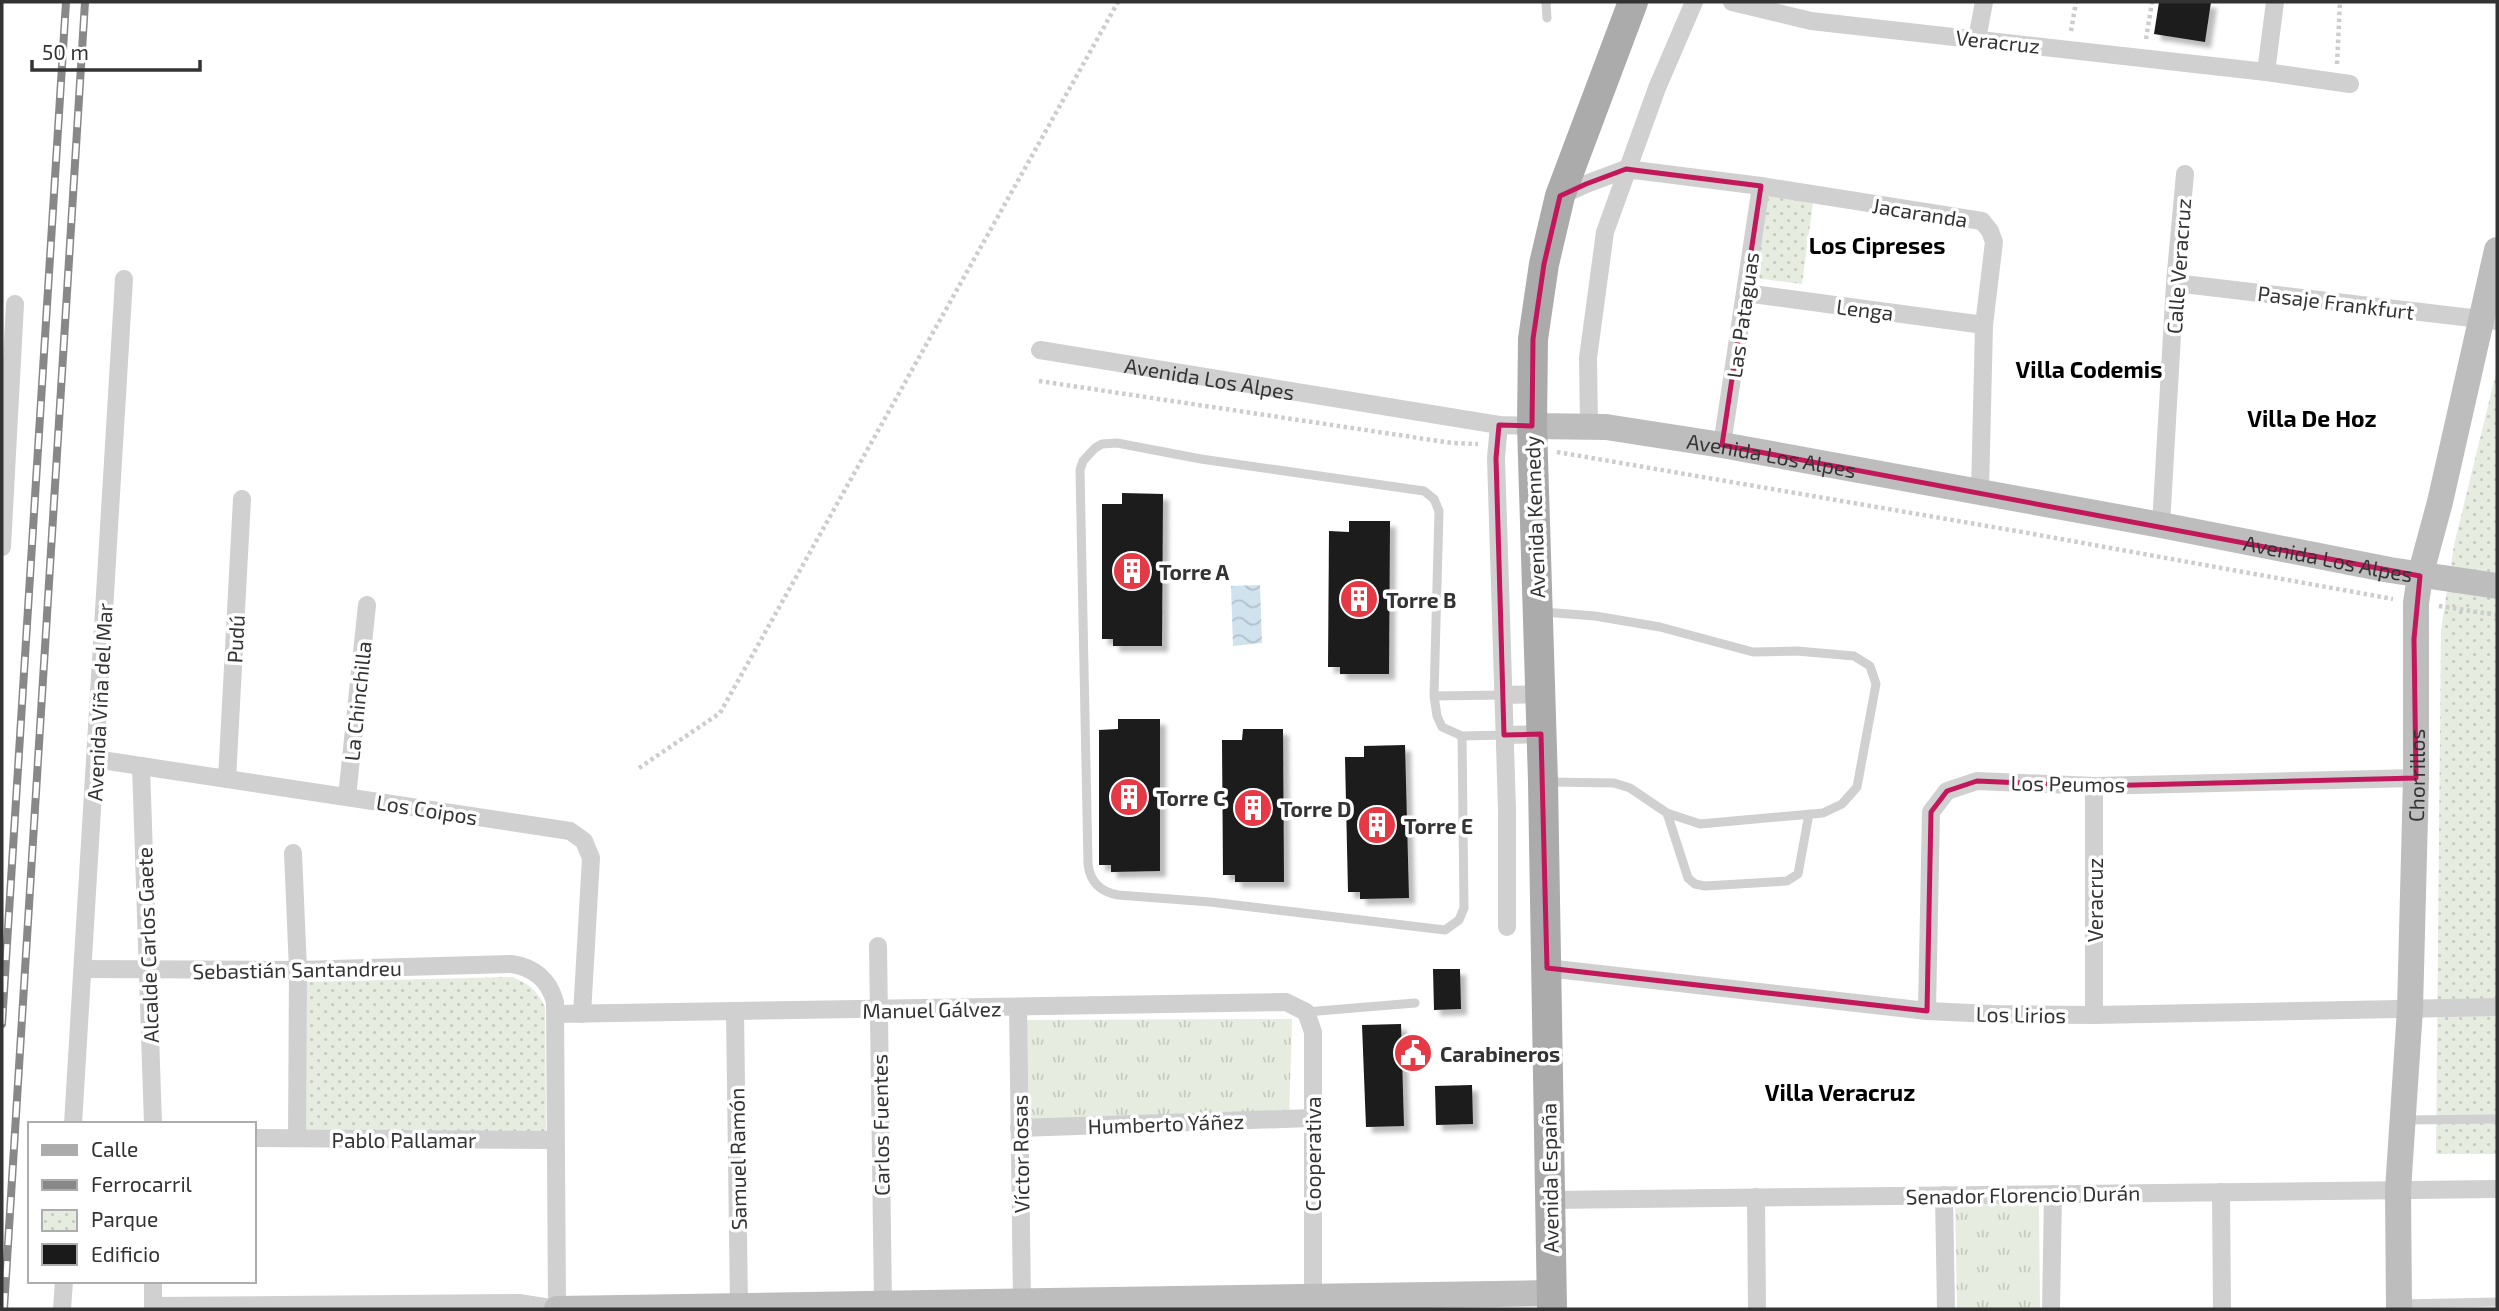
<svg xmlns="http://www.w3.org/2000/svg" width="2499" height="1311" viewBox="0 0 2499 1311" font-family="'Exo 2',sans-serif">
<defs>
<pattern id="grass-tufts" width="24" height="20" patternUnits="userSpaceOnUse" patternTransform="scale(1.75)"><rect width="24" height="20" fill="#e6ecdf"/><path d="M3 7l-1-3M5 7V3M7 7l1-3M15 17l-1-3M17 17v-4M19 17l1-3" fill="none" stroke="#c6cbc0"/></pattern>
<pattern id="park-dots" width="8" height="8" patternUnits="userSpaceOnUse" patternTransform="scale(1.75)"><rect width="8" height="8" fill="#e6ecdf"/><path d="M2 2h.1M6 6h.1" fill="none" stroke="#c6cbc0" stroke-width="1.8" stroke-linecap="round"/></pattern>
<pattern id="water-waves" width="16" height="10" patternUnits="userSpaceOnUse" patternTransform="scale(1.75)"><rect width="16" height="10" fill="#cfe2ee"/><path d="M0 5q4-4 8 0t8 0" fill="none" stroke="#b2c2cd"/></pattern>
<filter id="shadow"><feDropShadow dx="6" dy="6" stdDeviation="2" flood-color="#0004"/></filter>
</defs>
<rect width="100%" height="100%" fill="#fff"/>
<path fill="url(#grass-tufts)" d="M 1292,1019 L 1289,1120 L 1027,1126 L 1023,1020 Z
M 1955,1199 L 2039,1201 L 2040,1309 L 1957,1309 Z"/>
<path fill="url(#park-dots)" d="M 1769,181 L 1815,188 L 1802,284 L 1755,278 Z
M 2497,369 L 2497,1154 L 2436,1154 L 2441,630 L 2454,545 Z
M 512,977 C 529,984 537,990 545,1007 L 546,1132 L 305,1129 L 306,982 Z"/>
<path fill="url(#water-waves)" d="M 1260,585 L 1262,643 L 1233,646 L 1231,586 Z"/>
<path fill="#1a1a1a" filter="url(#shadow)" d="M 2159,2 L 2211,2 L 2205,42 L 2154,34 Z
M 1122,493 L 1163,494 L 1162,646 L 1113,646 L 1113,639 L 1102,639 L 1102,504 L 1122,504 Z
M 1349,521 L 1390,521 L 1389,674 L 1340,674 L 1340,667 L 1328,667 L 1329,531 L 1349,532 Z
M 1118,719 L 1160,719 L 1160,871 L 1111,872 L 1111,865 L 1099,865 L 1099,730 L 1118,729 Z
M 1243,729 L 1283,729 L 1284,882 L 1235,882 L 1235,875 L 1223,875 L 1222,740 L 1242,740 Z
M 1405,745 L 1409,898 L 1360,899 L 1360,892 L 1348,892 L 1345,757 L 1364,757 L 1364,746 Z
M 1433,969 L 1460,969 L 1461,1009 L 1434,1010 Z
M 1401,1024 L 1404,1126 L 1366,1127 L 1362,1025 Z
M 1472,1085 L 1473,1124 L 1436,1125 L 1435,1086 Z"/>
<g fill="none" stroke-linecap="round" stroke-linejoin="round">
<path stroke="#cdcdcd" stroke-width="4.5" stroke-dasharray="3.5 3.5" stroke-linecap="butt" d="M 2071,31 L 2076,2
M 2146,39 L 2152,2
M 2337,64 L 2340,2
M 1039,381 L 1452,443 L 1478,444
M 1557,452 L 2022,532 L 2393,599
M 2439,606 L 2497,615
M 639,768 L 720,713 L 1118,2"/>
<path stroke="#d0d0d0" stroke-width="9" d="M 1546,2 L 1547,18
M 1543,612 L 1595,616 L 1660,627 L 1753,652 L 1797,651 L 1854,656 L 1870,666 L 1876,684 L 1857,787 L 1842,804 L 1823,813 L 1700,824 L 1667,813 L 1630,788 L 1614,783 L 1549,782
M 1434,696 L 1503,695
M 1462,736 L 1464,908 L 1459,920 L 1445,930 L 1210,902 L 1118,895 C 1101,892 1090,882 1088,864 L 1080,470 L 1083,461 L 1095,448 L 1102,444 L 1117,443 L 1201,459 L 1424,491 L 1434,499 L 1439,511 L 1434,696 L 1437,716 L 1442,727 L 1462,736 L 1504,735
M 1667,813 L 1688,878 L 1695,884 L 1705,886 L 1787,881 L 1798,874 L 1809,814
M 1306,1012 L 1415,1003
M 2407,1120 L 2497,1119
M 2401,1304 L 2497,1302"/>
<g stroke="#d0d0d0" stroke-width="18">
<path d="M 1732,2 L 1811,21 L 2266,72 L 2350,84"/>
<path d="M 1977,39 L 1984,2"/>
<path d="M 2266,72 L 2275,2"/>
<path d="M 1560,196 L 1586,184 L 1626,169 L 1761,186 L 1982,221 L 1990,231 L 1994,242 L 1984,325 L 1980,492"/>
<path d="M 2175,283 L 2497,321"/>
<path d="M 1745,293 L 1984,325"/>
<path id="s1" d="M 1040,350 L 1499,425 L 1532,426"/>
<path d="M 1499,425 L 1496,458 L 1507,810 L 1507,927"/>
<path d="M 1589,425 L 1588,358 L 1605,232 L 1657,88 L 1694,2"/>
<path d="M 1722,445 L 1761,186"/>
<path d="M 2161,525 L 2175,283 L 2185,174"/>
<path d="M 2,547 L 15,304"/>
<path d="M 1503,695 L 1540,694"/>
<path d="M 1504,735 L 1541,734"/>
<path d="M 95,759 L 570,831 L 584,841 L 591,858 L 582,1014"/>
<path d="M 141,766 L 153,1124"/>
<path d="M 227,779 L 242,499"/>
<path d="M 2094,786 L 2094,1015"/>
<path d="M 347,797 L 367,605"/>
<path d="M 293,853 L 298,970 L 297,1138"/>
<path d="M 878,946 L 883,1304"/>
<path d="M 1547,968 L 1927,1011 L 1993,1014 L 2094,1015 L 2497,1007"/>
<path d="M 83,969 L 298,970 L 511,964 C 534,967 549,980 555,1002 L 557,1309 L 519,1303 L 153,1306"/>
<path d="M 1018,1007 L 1022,1301"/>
<path d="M 1927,1011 L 1931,812 L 1947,791 L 1977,781 L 2094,786 L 2416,778"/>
<path d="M 735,1012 L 739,1306"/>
<path d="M 556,1014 L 1286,1002 L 1306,1012 L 1313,1032 L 1313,1297"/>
<path d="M 73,1124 L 124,279"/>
<path d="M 1019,1128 L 1312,1118"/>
<path d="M 254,1138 L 554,1140"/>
<path d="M 2221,1192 L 2222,1309"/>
<path d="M 1944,1195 L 1946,1309"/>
<path d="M 1756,1197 L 1757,1309"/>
<path d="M 1550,1200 L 2497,1189"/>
<path d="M 62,1309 L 64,1281"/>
<path d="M 153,1309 L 153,1281"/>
<path d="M 2051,1309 L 2053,1194"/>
</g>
<g stroke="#bdbdbd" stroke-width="26">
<path id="s2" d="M 1532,426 L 1606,427 L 1722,445 L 2161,525 L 2390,570 L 2497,586"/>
<path d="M 557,1309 L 1551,1293"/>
<path id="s3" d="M 2399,1309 L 2398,1190 L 2410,1009 L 2416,778 L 2416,603 L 2420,576 L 2440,502 L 2497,250"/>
</g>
<path stroke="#ababab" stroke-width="30" d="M 1552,1309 L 1543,782 L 1532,426 L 1533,339 L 1544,264 L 1560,196 L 1633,2"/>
<defs>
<path id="rail" d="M 2,1024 L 66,2
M 4,1309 L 85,2"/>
</defs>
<use href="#rail" stroke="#888" stroke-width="8"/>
<use href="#rail" stroke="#fff" stroke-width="5" stroke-dasharray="16" stroke-linecap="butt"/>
</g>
<path fill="none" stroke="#c2185b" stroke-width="5" stroke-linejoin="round" d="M 1626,169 L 1761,186 L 1722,445 L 2420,576 L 2414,639 L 2416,778 L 2094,786 L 1977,781 L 1947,791 L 1931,812 L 1927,1011 L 1547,968 L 1541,734 L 1504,735 L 1496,458 L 1499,425 L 1532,426 L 1533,339 L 1544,264 L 1560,196 L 1586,184 Z"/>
<defs>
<symbol id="building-disc" viewBox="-11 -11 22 22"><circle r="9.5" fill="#e63946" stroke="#fff"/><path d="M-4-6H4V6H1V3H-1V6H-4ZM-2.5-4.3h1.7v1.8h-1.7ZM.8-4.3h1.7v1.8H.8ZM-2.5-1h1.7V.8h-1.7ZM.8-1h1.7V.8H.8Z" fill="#fff"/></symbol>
<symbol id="civic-disc" viewBox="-11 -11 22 22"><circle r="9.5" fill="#e63946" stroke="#fff"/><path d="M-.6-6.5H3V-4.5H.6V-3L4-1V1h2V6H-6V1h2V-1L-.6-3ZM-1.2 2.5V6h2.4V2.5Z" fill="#fff"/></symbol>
</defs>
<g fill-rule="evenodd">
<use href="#building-disc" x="1110" y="549" width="44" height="44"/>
<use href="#building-disc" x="1337" y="577" width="44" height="44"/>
<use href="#building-disc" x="1107" y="775" width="44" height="44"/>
<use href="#building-disc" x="1231" y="786" width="44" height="44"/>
<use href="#building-disc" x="1355" y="803" width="44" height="44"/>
<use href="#civic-disc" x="1391" y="1031" width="44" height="44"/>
</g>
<g text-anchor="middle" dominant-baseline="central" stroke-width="7" stroke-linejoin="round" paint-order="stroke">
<g font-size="21" fill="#333" stroke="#fff">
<text transform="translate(1998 41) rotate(6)">Veracruz</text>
<text transform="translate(1920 212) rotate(9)">Jacaranda</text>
<text transform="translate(2178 266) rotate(-86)">Calle Veracruz</text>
<text transform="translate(2336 302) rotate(7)">Pasaje Frankfurt</text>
<text transform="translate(1865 309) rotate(7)">Lenga</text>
<text transform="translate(1742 315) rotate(-82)">Las Pataguas</text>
<text stroke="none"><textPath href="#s1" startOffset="172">Avenida Los Alpes</textPath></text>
<text stroke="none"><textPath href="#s2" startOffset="242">Avenida Los Alpes</textPath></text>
<text transform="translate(1534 517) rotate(-92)">Avenida Kennedy</text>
<text stroke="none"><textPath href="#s2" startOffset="808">Avenida Los Alpes</textPath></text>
<text transform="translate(235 639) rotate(-87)">Pudú</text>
<text transform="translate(357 701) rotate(-84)">La Chinchilla</text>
<text transform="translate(99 702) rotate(-87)">Avenida Viña del Mar</text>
<text stroke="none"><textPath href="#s3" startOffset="534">Chorrillos</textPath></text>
<text transform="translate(2068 783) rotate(1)">Los Peumos</text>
<text transform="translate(427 809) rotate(9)">Los Coipos</text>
<text transform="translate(2094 900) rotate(-90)">Veracruz</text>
<text transform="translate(147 945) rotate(-92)">Alcalde Carlos Gaete</text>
<text transform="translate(297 969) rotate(-1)">Sebastián Santandreu</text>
<text transform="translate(932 1009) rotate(-1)">Manuel Gálvez</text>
<text transform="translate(2021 1014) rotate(1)">Los Lirios</text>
<text transform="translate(1166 1123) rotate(-2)">Humberto Yáñez</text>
<text transform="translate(880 1125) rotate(-91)">Carlos Fuentes</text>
<text x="404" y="1139">Pablo Pallamar</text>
<text transform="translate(1020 1154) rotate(-91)">Víctor Rosas</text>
<text transform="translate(1312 1154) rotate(-90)">Cooperativa</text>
<text transform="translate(737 1159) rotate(-91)">Samuel Ramón</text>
<text transform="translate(1549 1178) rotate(-91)">Avenida España</text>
<text transform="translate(2023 1194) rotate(-1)">Senador Florencio Durán</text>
</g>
<g font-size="21" font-weight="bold" fill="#333" stroke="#fff" text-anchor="start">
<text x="1159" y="571">Torre A</text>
<text x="1386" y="599">Torre B</text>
<text x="1156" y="797">Torre C</text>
<text x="1280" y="808">Torre D</text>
<text x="1404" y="825">Torre E</text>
<text x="1440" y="1053">Carabineros</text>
</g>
<g font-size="23" font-weight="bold" fill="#000" stroke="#fff">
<text x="1877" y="245">Los Cipreses</text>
<text x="2089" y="369">Villa Codemis</text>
<text x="2312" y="418">Villa De Hoz</text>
<text x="1840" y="1092">Villa Veracruz</text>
</g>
</g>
<rect width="2499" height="1311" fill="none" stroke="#333333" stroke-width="7"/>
<rect x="28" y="1122" width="228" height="161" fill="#ffffff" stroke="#adadad" stroke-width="2"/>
<rect x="42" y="1145" width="35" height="10" fill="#ababab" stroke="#adadad" stroke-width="2"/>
<text x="91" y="1157" font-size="21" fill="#333333">Calle</text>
<rect x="42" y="1180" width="35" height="10" fill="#888888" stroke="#adadad" stroke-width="2"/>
<text x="91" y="1192" font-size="21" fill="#333333">Ferrocarril</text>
<rect x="42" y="1210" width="35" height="21" fill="url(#park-dots)" stroke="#adadad" stroke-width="2"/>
<text x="91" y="1227" font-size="21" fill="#333333">Parque</text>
<rect x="42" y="1244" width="35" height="21" fill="#1a1a1a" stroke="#adadad" stroke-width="2"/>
<text x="91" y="1262" font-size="21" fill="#333333">Edificio</text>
<path d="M32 60v10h168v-10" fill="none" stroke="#333333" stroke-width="3.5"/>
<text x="42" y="60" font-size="21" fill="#333333" stroke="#ffffff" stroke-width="5" paint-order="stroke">50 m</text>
</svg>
